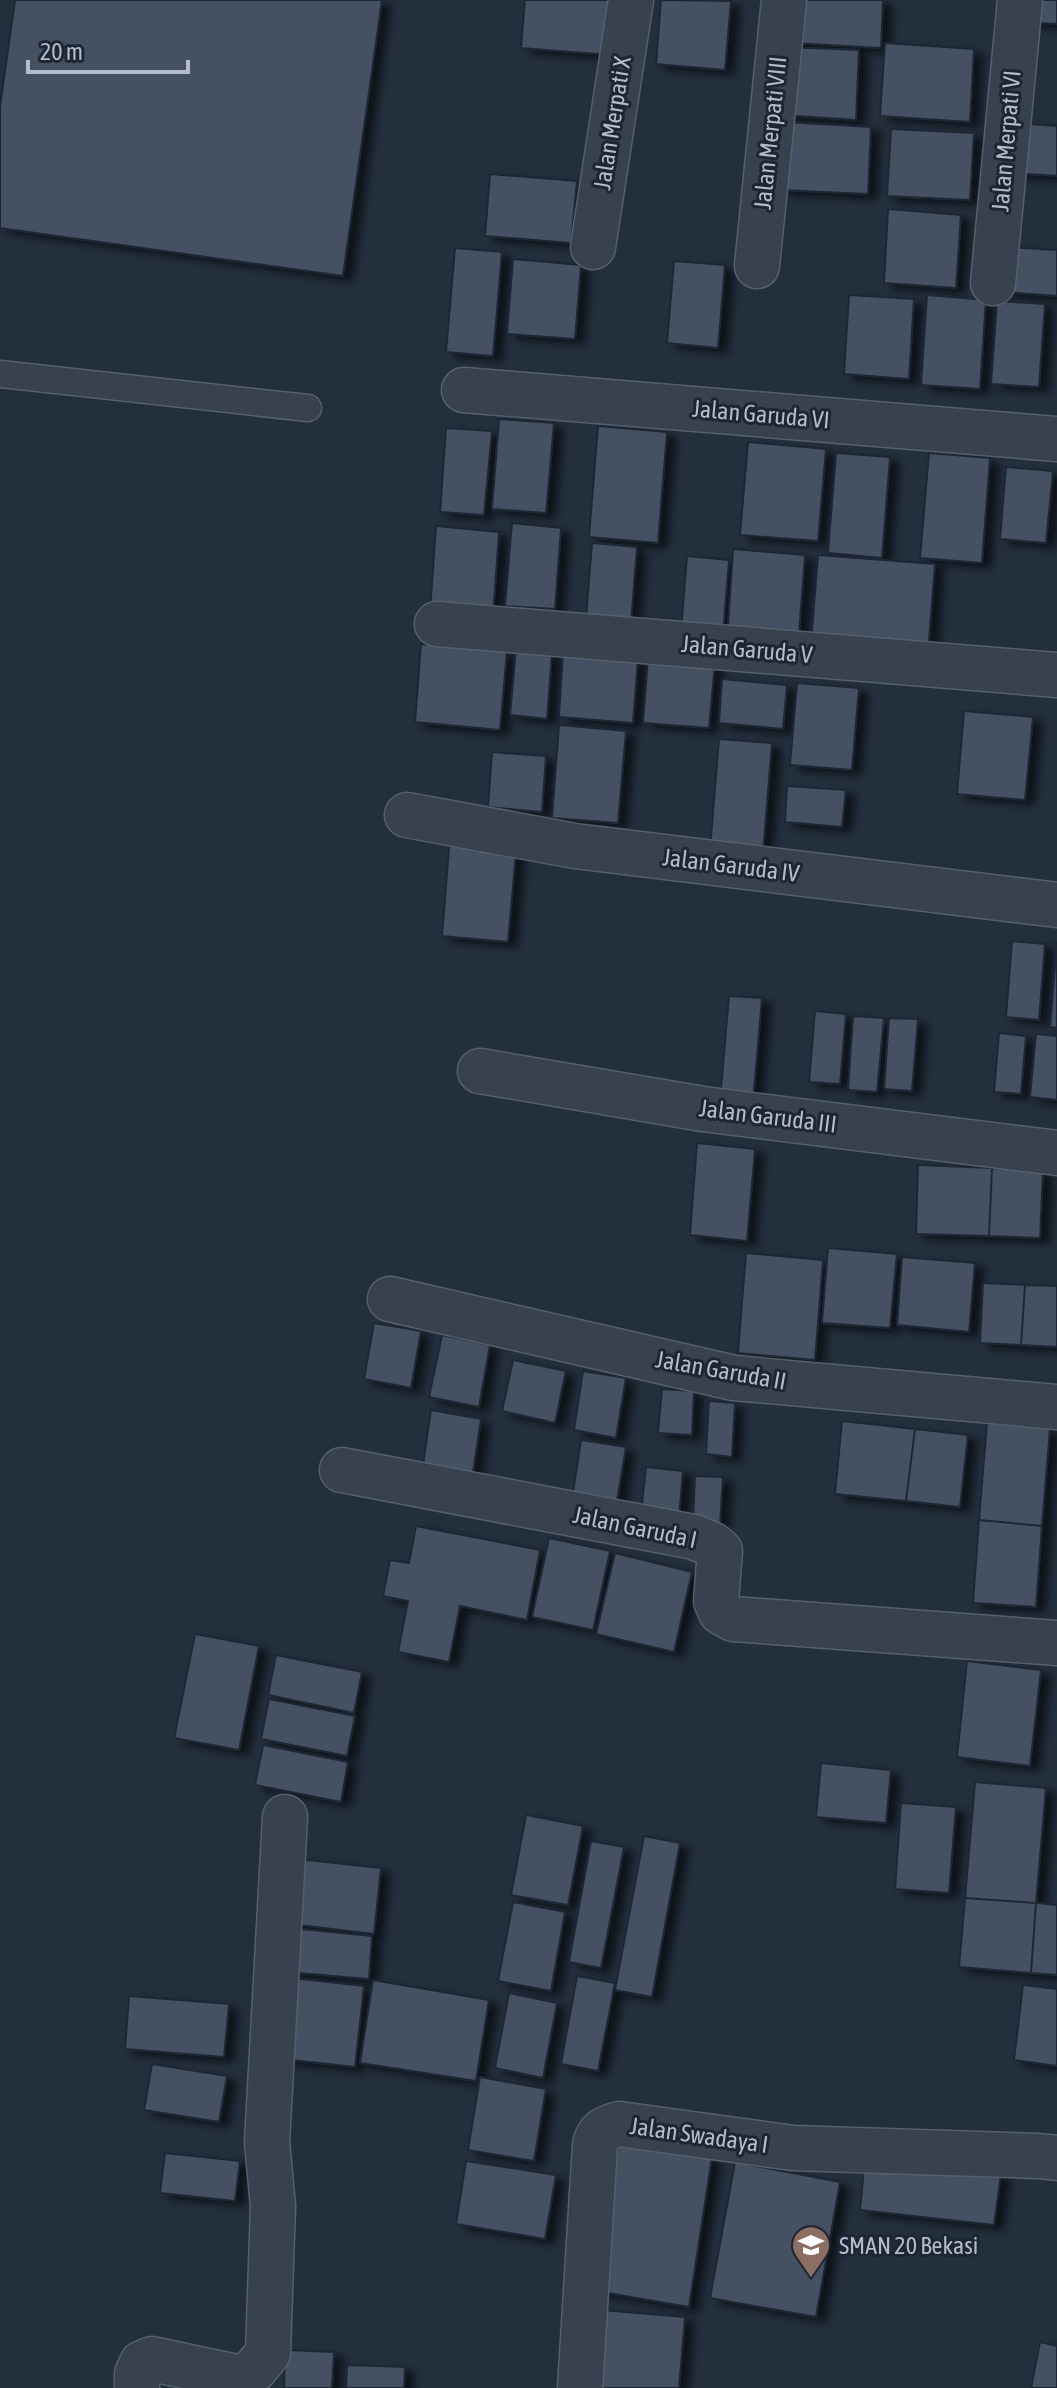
<svg xmlns="http://www.w3.org/2000/svg" width="1057" height="2388" viewBox="0 0 1057 2388" font-family="'Asap Condensed',sans-serif">
<defs>
<filter id="shadow"><feDropShadow dx="9" dy="5" stdDeviation="4" flood-color="#0009"/></filter>
</defs>
<rect width="100%" height="100%" fill="#242f3e"/>
<path fill="#455162" stroke="#1f2835" stroke-width="2" filter="url(#shadow)" d="M 15,0 L 382,0 L 343,276 L 0,228 L 0,106 Z
M 525,0 L 614,0 L 609,55 L 521,48 Z
M 661,0 L 731,1 L 725,70 L 656,64 Z
M 793,0 L 883,0 L 881,48 L 791,43 Z
M 1024,0 L 1057,0 L 1057,24 L 1023,22 Z
M 885,43 L 974,49 L 970,122 L 880,116 Z
M 784,47 L 859,50 L 856,120 L 781,115 Z
M 784,122 L 871,127 L 868,194 L 780,190 Z
M 1016,123 L 1057,126 L 1057,176 L 1013,173 Z
M 891,129 L 974,133 L 970,200 L 887,196 Z
M 490,174 L 577,181 L 571,243 L 485,236 Z
M 888,209 L 961,215 L 956,288 L 884,283 Z
M 1006,247 L 1057,250 L 1057,296 L 1003,292 Z
M 455,248 L 502,252 L 493,356 L 446,352 Z
M 513,259 L 581,265 L 575,339 L 507,334 Z
M 674,261 L 725,265 L 718,348 L 667,343 Z
M 849,295 L 914,299 L 909,379 L 844,374 Z
M 927,295 L 986,300 L 980,389 L 921,385 Z
M 997,301 L 1045,304 L 1039,387 L 991,384 Z
M 499,419 L 554,423 L 546,513 L 492,509 Z
M 598,426 L 667,432 L 658,543 L 589,537 Z
M 446,428 L 492,431 L 484,515 L 440,512 Z
M 748,442 L 826,449 L 818,541 L 740,535 Z
M 836,453 L 890,457 L 882,558 L 828,553 Z
M 929,453 L 990,458 L 982,563 L 920,558 Z
M 1006,467 L 1053,471 L 1046,543 L 1000,539 Z
M 512,523 L 561,528 L 555,609 L 505,606 Z
M 436,526 L 499,532 L 493,616 L 430,611 Z
M 592,543 L 637,547 L 631,622 L 586,618 Z
M 733,549 L 805,555 L 798,647 L 727,641 Z
M 818,555 L 935,564 L 928,653 L 811,643 Z
M 687,556 L 729,560 L 722,646 L 680,643 Z
M 421,644 L 507,651 L 500,730 L 415,722 Z
M 516,649 L 552,653 L 547,719 L 510,715 Z
M 563,652 L 638,658 L 633,723 L 559,717 Z
M 648,656 L 715,662 L 709,728 L 643,723 Z
M 722,679 L 787,685 L 783,729 L 719,723 Z
M 797,683 L 859,688 L 852,770 L 790,765 Z
M 964,711 L 1033,717 L 1025,800 L 957,794 Z
M 559,725 L 626,731 L 618,823 L 552,818 Z
M 719,739 L 772,743 L 763,853 L 710,849 Z
M 492,752 L 546,756 L 542,812 L 488,807 Z
M 787,786 L 846,790 L 842,827 L 785,822 Z
M 450,835 L 517,841 L 508,942 L 442,936 Z
M 1012,941 L 1045,944 L 1039,1020 L 1006,1017 Z
M 1057,941 L 1057,1028 L 1050,1027 Z
M 729,996 L 762,998 L 753,1102 L 720,1100 Z
M 815,1011 L 846,1014 L 840,1084 L 809,1082 Z
M 853,1016 L 884,1018 L 877,1092 L 848,1090 Z
M 889,1018 L 918,1019 L 912,1091 L 884,1089 Z
M 999,1033 L 1026,1036 L 1021,1094 L 994,1092 Z
M 1036,1034 L 1057,1036 L 1057,1100 L 1030,1097 Z
M 697,1143 L 755,1149 L 747,1241 L 690,1235 Z
M 918,1165 L 992,1168 L 989,1236 L 916,1234 Z
M 992,1168 L 1043,1170 L 1040,1238 L 989,1236 Z
M 828,1248 L 897,1254 L 890,1328 L 822,1323 Z
M 746,1253 L 823,1260 L 815,1360 L 738,1353 Z
M 902,1257 L 975,1263 L 969,1332 L 897,1325 Z
M 983,1283 L 1025,1285 L 1021,1345 L 980,1343 Z
M 1025,1285 L 1057,1286 L 1057,1347 L 1021,1345 Z
M 374,1323 L 421,1331 L 411,1388 L 364,1379 Z
M 442,1335 L 490,1345 L 479,1407 L 429,1397 Z
M 513,1360 L 566,1371 L 555,1423 L 502,1411 Z
M 583,1371 L 626,1378 L 616,1438 L 574,1430 Z
M 662,1389 L 694,1391 L 692,1435 L 658,1433 Z
M 709,1401 L 735,1403 L 732,1457 L 706,1454 Z
M 431,1410 L 481,1419 L 471,1486 L 421,1478 Z
M 842,1421 L 915,1429 L 906,1501 L 835,1494 Z
M 987,1423 L 1050,1428 L 1042,1526 L 979,1520 Z
M 915,1429 L 968,1435 L 960,1507 L 906,1501 Z
M 581,1440 L 626,1447 L 616,1507 L 572,1499 Z
M 646,1467 L 683,1471 L 679,1517 L 641,1513 Z
M 695,1476 L 723,1477 L 720,1525 L 693,1523 Z
M 979,1520 L 1042,1526 L 1036,1607 L 973,1603 Z
M 416,1526 L 540,1550 L 527,1620 L 460,1606 L 449,1662 L 398,1652 L 408,1601 L 383,1596 L 390,1560 L 409,1563 Z
M 549,1538 L 610,1551 L 593,1630 L 532,1617 Z
M 615,1553 L 692,1572 L 674,1652 L 596,1634 Z
M 195,1634 L 259,1646 L 239,1750 L 174,1738 Z
M 276,1655 L 362,1672 L 354,1713 L 268,1695 Z
M 967,1661 L 1041,1670 L 1030,1766 L 957,1757 Z
M 269,1699 L 355,1716 L 347,1756 L 261,1739 Z
M 263,1745 L 348,1762 L 341,1802 L 255,1785 Z
M 821,1763 L 891,1770 L 886,1823 L 816,1817 Z
M 975,1782 L 1046,1788 L 1036,1903 L 965,1898 Z
M 901,1803 L 956,1807 L 949,1893 L 895,1889 Z
M 526,1815 L 583,1826 L 568,1905 L 511,1895 Z
M 644,1836 L 680,1843 L 652,1997 L 615,1990 Z
M 591,1841 L 624,1847 L 601,1968 L 569,1962 Z
M 289,1858 L 381,1868 L 374,1934 L 282,1923 Z
M 965,1898 L 1036,1903 L 1031,1973 L 959,1967 Z
M 513,1902 L 565,1912 L 551,1991 L 498,1981 Z
M 1036,1903 L 1057,1905 L 1057,1975 L 1031,1973 Z
M 291,1928 L 372,1936 L 369,1979 L 287,1972 Z
M 577,1976 L 615,1983 L 598,2071 L 561,2064 Z
M 292,1978 L 364,1986 L 355,2067 L 283,2059 Z
M 373,1980 L 489,2000 L 476,2081 L 360,2063 Z
M 1023,1985 L 1057,1989 L 1057,2066 L 1014,2060 Z
M 509,1993 L 557,2003 L 543,2078 L 495,2068 Z
M 129,1996 L 229,2004 L 224,2057 L 125,2049 Z
M 152,2064 L 227,2076 L 219,2122 L 144,2110 Z
M 480,2077 L 546,2089 L 534,2161 L 468,2150 Z
M 619,2142 L 712,2157 L 689,2307 L 596,2291 Z
M 165,2153 L 240,2161 L 235,2201 L 160,2193 Z
M 865,2158 L 1001,2174 L 994,2225 L 860,2210 Z
M 466,2161 L 556,2175 L 545,2239 L 456,2224 Z
M 735,2162 L 840,2182 L 816,2317 L 710,2298 Z
M 602,2310 L 685,2317 L 679,2388 L 596,2388 Z
M 1040,2342 L 1057,2346 L 1057,2388 L 1031,2388 Z
M 285,2350 L 334,2352 L 332,2388 L 284,2388 Z
M 347,2365 L 405,2367 L 404,2388 L 346,2388 Z"/>
<g fill="none" stroke-linecap="round" stroke-linejoin="round">
<defs>
<path id="service" d="M 0,374 L 308,408"/>
<path id="minor" d="M 593,247 L 631,0
M 757,266 L 784,0
M 993,283 L 1020,0
M 464,390 L 1057,439
M 437,624 L 1057,675
M 407,815 L 575,846 L 1057,905
M 480,1071 L 703,1109 L 1057,1153
M 390,1299 L 734,1378 L 1057,1407
M 342,1470 L 694,1537 L 713,1545 L 720,1551 L 716,1601 L 721,1612 L 733,1619 L 1057,1643
M 137,2388 L 137,2374 L 142,2363 L 152,2359 L 241,2378 L 255,2369 L 268,2353 L 273,2206 L 267,2142 L 285,1817
M 580,2388 L 595,2145 C 598,2131 605,2128 619,2124 L 793,2148 L 1039,2156 L 1057,2158"/>
</defs>
<use href="#service" stroke="#565f6c" stroke-width="29"/>
<use href="#minor" stroke="#565f6c" stroke-width="47"/>
<use href="#service" stroke="#38414e" stroke-width="26"/>
<use href="#minor" stroke="#38414e" stroke-width="44"/>
</g>
<defs>
<symbol id="school-pin" viewBox="-11 -11 22 30"><path d="M0 17L-7.5 6A9.5 9.5 0 1 1 7.5 6Z" fill="#8d6e63" stroke="#1d2633"/><path d="M0-5L7-2L0 1L-7-2ZM-4 1L0 2.5L4 1V4Q0 6-4 4Z" fill="#fff"/></symbol>
</defs>
<g fill-rule="evenodd">
<use href="#school-pin" x="789" y="2223" width="44" height="60"/>
</g>
<g text-anchor="middle" dominant-baseline="central" stroke-width="6" stroke-linejoin="round" paint-order="stroke">
<g font-size="24" fill="#b4bcc9" stroke="#1d2633">
<text transform="translate(612 123) rotate(-81)">Jalan Merpati X</text>
<text transform="translate(770 133) rotate(-84)">Jalan Merpati VIII</text>
<text transform="translate(1006 141) rotate(-85)">Jalan Merpati VI</text>
<text transform="translate(761 414) rotate(5)">Jalan Garuda VI</text>
<text transform="translate(747 649) rotate(5)">Jalan Garuda V</text>
<text transform="translate(731 865) rotate(7)">Jalan Garuda IV</text>
<text transform="translate(768 1116) rotate(7)">Jalan Garuda III</text>
<text transform="translate(721 1370) rotate(10)">Jalan Garuda II</text>
<text transform="translate(635 1527) rotate(12)">Jalan Garuda I</text>
<text transform="translate(699 2135) rotate(8)">Jalan Swadaya I</text>
</g>
<g font-size="24" fill="#b4bcc9" stroke="#1d2633" text-anchor="start">
<text x="839" y="2245">SMAN 20 Bekasi</text>
</g>
</g>
<path d="M28 60v12h160v-12" fill="none" stroke="#b4bcc9" stroke-width="4"/>
<text x="40" y="60" font-size="24" fill="#b4bcc9" stroke="#1d2633" stroke-width="6" paint-order="stroke">20 m</text>
</svg>
